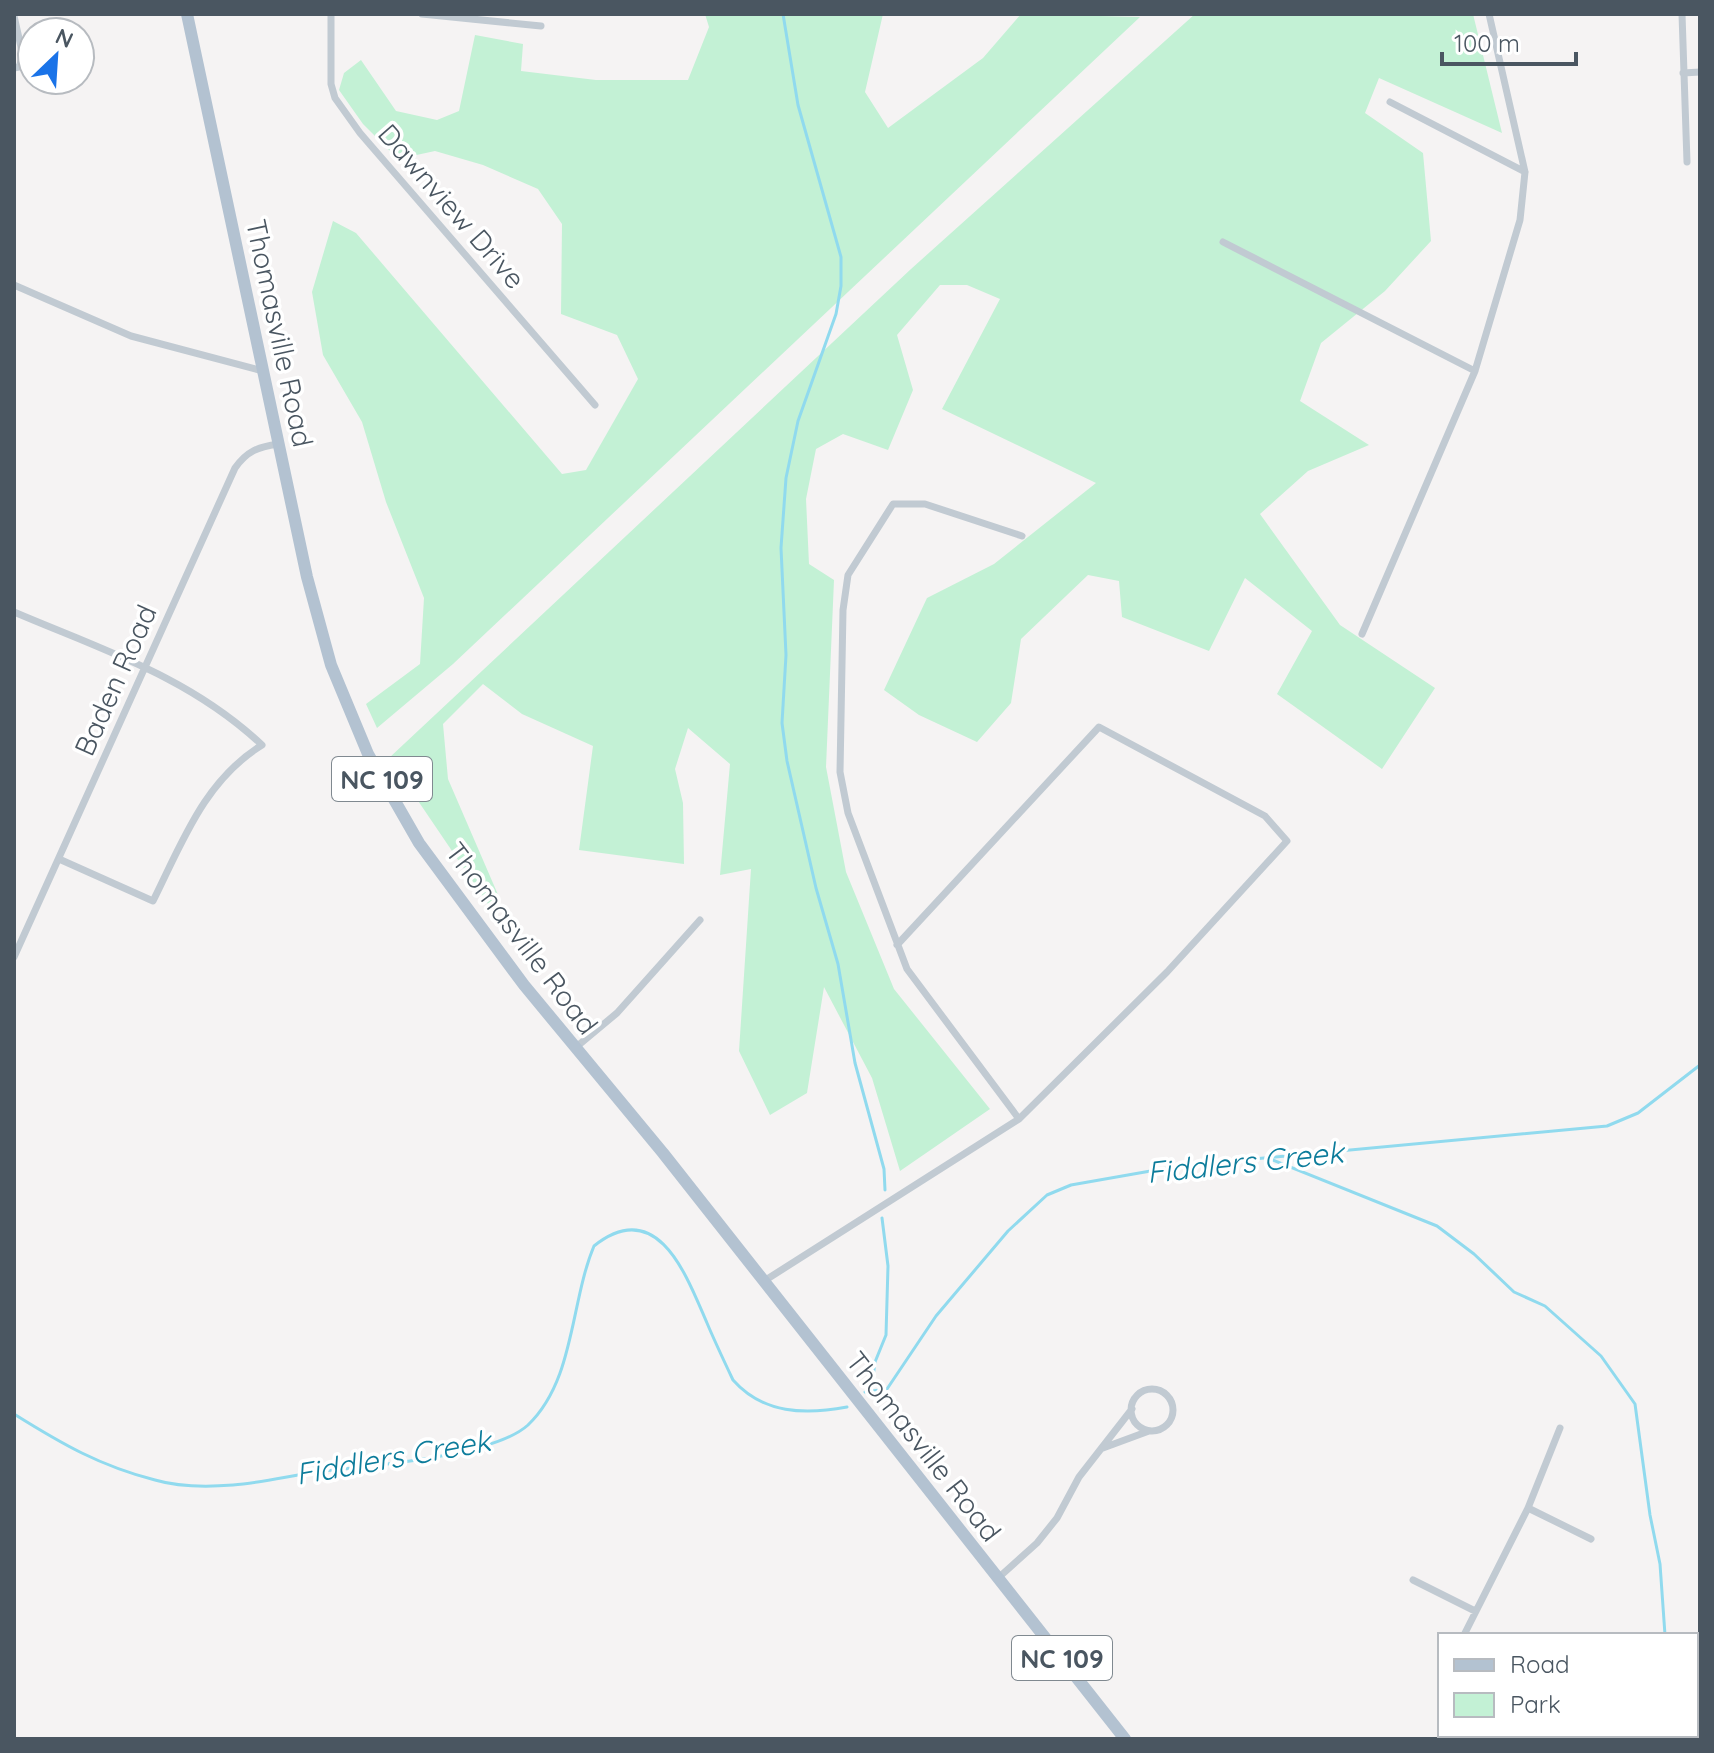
<svg xmlns="http://www.w3.org/2000/svg" width="1714" height="1753" viewBox="0 0 1714 1753" font-family="Quicksand,sans-serif">
<rect width="100%" height="100%" fill="#f5f3f3"/>
<path fill="#c3f1d5" d="M 705,14 L 883,14 L 865,92 L 888,128 L 983,58 L 1021,14 L 1140,17 L 453,664 L 377,728 L 366,704 L 420,664 L 424,598 L 386,502 L 362,422 L 323,355 L 312,292 L 333,221 L 356,233 L 562,474 L 586,470 L 638,379 L 617,335 L 561,314 L 562,224 L 538,189 L 483,165 L 435,151 L 398,159 L 363,124 L 339,90 L 344,73 L 361,60 L 396,111 L 437,120 L 459,111 L 475,35 L 523,44 L 521,71 L 596,80 L 688,80 L 709,27 Z
M 1195,14 L 1473,14 L 1502,133 L 1379,78 L 1365,113 L 1423,153 L 1431,241 L 1385,291 L 1321,343 L 1300,401 L 1369,445 L 1308,471 L 1260,514 L 1340,625 L 1435,688 L 1382,769 L 1277,694 L 1312,631 L 1245,578 L 1209,651 L 1122,617 L 1119,581 L 1088,575 L 1021,639 L 1011,703 L 977,742 L 919,715 L 884,690 L 927,598 L 994,564 L 1096,483 L 942,409 L 1000,299 L 967,285 L 940,285 L 897,335 L 913,390 L 888,450 L 843,434 L 816,449 L 806,499 L 809,564 L 834,580 L 826,767 L 846,872 L 894,989 L 990,1109 L 900,1171 L 872,1078 L 824,987 L 807,1093 L 770,1115 L 739,1051 L 751,869 L 720,875 L 730,764 L 688,728 L 675,769 L 683,803 L 684,864 L 579,850 L 593,746 L 522,714 L 483,684 L 443,724 L 448,779 L 499,897 L 490,907 L 389,758 L 911,269 Z"/>
<g fill="none" stroke-linecap="round" stroke-linejoin="round">
<path stroke="#90daee" stroke-width="3" d="M 783,14 L 798,105 L 841,257 L 841,286 L 836,314 L 798,421 L 786,478 L 781,548 L 786,655 L 782,723 L 787,761 L 816,888 L 838,964 L 855,1063 L 884,1169 L 885,1190
M 1270,1159 L 1437,1226 L 1474,1254 L 1514,1292 L 1545,1306 L 1601,1356 L 1635,1404 L 1650,1515 L 1660,1564 L 1665,1635
M 865,1392 L 887,1389 L 936,1316 L 1008,1231 L 1047,1195 L 1071,1185 L 1179,1166 L 1607,1126 L 1638,1113 L 1700,1065
M 871,1392 L 875,1362 L 886,1335 L 888,1266 L 882,1218
M 14,1414 C 62,1444 100,1466 155,1480 C 179,1487 208,1487 233,1485 C 261,1483 289,1476 317,1472 C 367,1466 493,1457 528,1425 C 575,1380 570,1303 594,1246 C 658,1195 687,1277 707,1323 C 715,1342 724,1361 733,1380 C 763,1414 805,1415 847,1407
M 1661,1739 L 1662,1735"/>
<path stroke="#c1cad2" stroke-width="7" d="M 331,14 L 331,84 L 335,98 L 360,133 L 595,405
M 422,14 L 541,26
M 1682,14 L 1687,162
M 14,16 L 23,56 L 19,67 L 14,68
M 1683,73 L 1700,72
M 1390,102 L 1525,172
M 1223,242 L 1475,371
M 14,285 L 131,336 L 263,371
M 14,612 C 103,650 190,677 262,745 C 204,781 182,843 153,901 L 59,859
M 1362,634 L 1475,371 L 1520,220 L 1525,172 L 1489,14
M 14,957 L 235,468 C 247,451 258,447 278,444
M 575,1048 L 617,1013 L 700,920
M 1019,1119 L 907,969 L 848,813 L 840,772 L 843,610 L 848,575 L 893,504 L 925,504 L 1022,536
M 764,1281 L 1019,1119 L 1167,972 L 1287,841 L 1265,816 L 1099,727 L 897,945
M1131 1410a21 21 0 1 1 42 0a21 21 0 1 1-42 0Z
M 1103,1448 L 1149,1431
M 1528,1508 L 1591,1539
M 997,1579 L 1037,1543 L 1057,1518 L 1079,1477 L 1132,1409
M 1413,1580 L 1475,1611
M 1464,1635 L 1528,1508 L 1560,1428
M 1454,1735 L 1455,1739
M 1596,1739 L 1596,1735"/>
<path stroke="#b3c2d1" stroke-width="12" d="M 187,14 L 307,577 L 331,665 L 368,754 L 419,843 L 524,985 L 663,1153 L 1125,1739"/>
</g>
<g text-anchor="middle" dominant-baseline="central" stroke-width="7" stroke-linejoin="round" paint-order="stroke">
<g fill="#fff" stroke="#808990" stroke-width="2">
<rect x="332" y="757" width="100" height="44" rx="6"/>
<rect x="1012" y="1636" width="100" height="44" rx="6"/>
</g>
<g font-size="26" font-weight="bold" fill="#4a5661">
<text x="382" y="779">NC 109</text>
<text x="1062" y="1658">NC 109</text>
</g>
<g font-size="28" fill="#4a5661" stroke="#fff">
<text transform="translate(452 206) rotate(49)">Dawnview Drive</text>
<text transform="translate(280 333) rotate(78)">Thomasville Road</text>
<text transform="translate(115 680) rotate(-66)">Baden Road</text>
<text transform="translate(522 938) rotate(53)">Thomasville Road</text>
<text transform="translate(924 1446) rotate(52)">Thomasville Road</text>
</g>
<g font-size="30" font-style="italic" fill="#0c7c9b" stroke="#fff">
<text transform="translate(1245 1162) rotate(-6)">Fiddlers Creek</text>
<text transform="translate(393 1457) rotate(-10)">Fiddlers Creek</text>
</g>
</g>
<rect width="1714" height="1753" fill="none" stroke="#4a5661" stroke-width="32"/>
<rect x="1438" y="1633" width="260" height="104" fill="#ffffff" stroke="#b7bbc0" stroke-width="2"/>
<rect x="1454" y="1659" width="40" height="12" fill="#b3c2d1" stroke="#b7bbc0" stroke-width="2"/>
<text x="1510" y="1673" font-size="24" fill="#4a5661">Road</text>
<rect x="1454" y="1693" width="40" height="24" fill="#c3f1d5" stroke="#b7bbc0" stroke-width="2"/>
<text x="1510" y="1713" font-size="24" fill="#4a5661">Park</text>
<g transform="translate(56 56) rotate(25)"><circle r="38" fill="#ffffff" stroke="#b7bbc0" stroke-width="2"/>
<path d="M0-6L14 30L0 20L-14 30Z" fill="#1a73e8"/>
<text y="-12" font-size="22" font-weight="bold" text-anchor="middle" fill="#4a5661">N</text>
</g>
<path d="M1442 52v12h134v-12" fill="none" stroke="#4a5661" stroke-width="4"/>
<text x="1454" y="52" font-size="24" fill="#4a5661" stroke="#ffffff" stroke-width="6" paint-order="stroke">100 m</text>
</svg>
